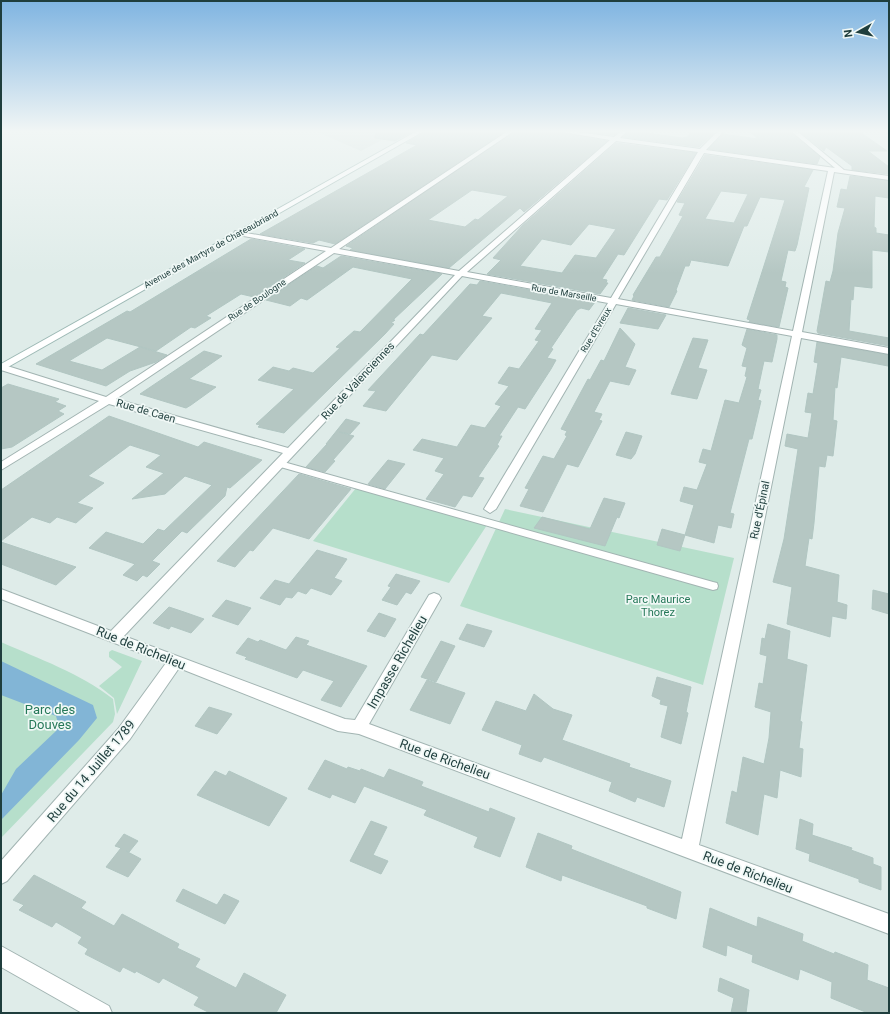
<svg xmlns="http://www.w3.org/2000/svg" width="890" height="1014" viewBox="0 0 890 1014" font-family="Roboto,sans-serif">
<rect width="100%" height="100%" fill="#dfece9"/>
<path fill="#cedcd9" d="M 315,131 L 399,131 L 361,151 Z"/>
<path fill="#b6dfcb" d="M 356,488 L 487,525 L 449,583 L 313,541 Z
M 505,509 L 734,558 L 703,685 L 460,606 Z
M 1,642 C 39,659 80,673 113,699 L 115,714 L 113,722 L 1,838 Z
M 112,650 L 142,661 L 117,714 L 114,698 L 99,686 L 122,667 L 109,657 L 109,652 Z"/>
<path fill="#82b5d6" d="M 1,661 L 93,705 L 97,718 L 79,740 L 1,820 L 1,795 L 16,769 L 56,731 L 58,723 L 56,716 L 1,695 Z"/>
<path fill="#b5c7c3" stroke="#b1c6c2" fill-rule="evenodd" d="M 376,131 L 414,131 L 395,141 L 375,138 Z
M 425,131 L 506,131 L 335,244 L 319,240 L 313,243 L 260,234 L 417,145 L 406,143 Z
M 515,131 L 556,131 L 557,132 L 607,141 L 524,212 L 520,208 L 449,268 L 350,250 L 353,248 L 346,246 ZM 472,190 L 508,196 L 478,220 L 475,219 L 465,227 L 428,220 Z
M 580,131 L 619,131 L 614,135 Z
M 628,131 L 649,131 L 647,133 L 682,138 L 687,137 L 692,131 L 714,133 L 699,147 L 623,137 Z
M 749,131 L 790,132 L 820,157 L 817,164 L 709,149 L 723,134 L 758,139 Z
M 800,132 L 860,132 L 887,151 L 868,151 L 889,167 L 889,174 L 852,170 L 852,166 L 837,155 L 826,147 L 824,151 Z
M 616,143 L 696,153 L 667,200 L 659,199 L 624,255 L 618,254 L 602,279 L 607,280 L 606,283 L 608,283 L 600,294 L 487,274 L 501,260 L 493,258 L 522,226 ZM 589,224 L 616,229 L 596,258 L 575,255 L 562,273 L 520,266 L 542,239 L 571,245 Z
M 705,155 L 813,170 L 804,187 L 809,188 L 797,245 L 795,251 L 788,250 L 781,281 L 786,282 L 785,287 L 788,288 L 779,327 L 749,322 L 750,320 L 747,319 L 785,200 L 760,197 L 747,226 L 744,226 L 728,266 L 691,260 L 689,266 L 685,266 L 676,290 L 677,291 L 669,307 L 632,300 L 634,296 L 633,295 L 656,257 L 660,257 L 683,216 L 679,215 L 685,203 L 677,202 ZM 721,191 L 748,194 L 734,223 L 705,219 Z
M 850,176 L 889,181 L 889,198 L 875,196 L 874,227 L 876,228 L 876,233 L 889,235 L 889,252 L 872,250 L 872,288 L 854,286 L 853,300 L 851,299 L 849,331 L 889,338 L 889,346 L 818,333 L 817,331 L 826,281 L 830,282 L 833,271 L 838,233 L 845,208 L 837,207 L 841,189 L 847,190 Z
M 251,239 L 305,249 L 288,260 L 305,263 L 254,297 L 241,294 L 206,316 L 211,318 L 195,328 L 191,327 L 156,351 L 107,338 L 69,361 L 102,370 L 140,347 L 167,355 L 156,362 L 130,371 L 106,386 L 36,364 L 127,311 L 130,312 Z
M 341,256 L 442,274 L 393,320 L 395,320 L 391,323 L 394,324 L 385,334 L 284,433 L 258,427 L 260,425 L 256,424 L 294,389 L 258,380 L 273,367 L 289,371 L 293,368 L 313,373 L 340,348 L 336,347 L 354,331 L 360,332 L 412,279 L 353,267 L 307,300 L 301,298 L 290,306 L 266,300 L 317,266 L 323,268 Z
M 480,281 L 595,302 L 589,310 L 581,308 L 577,310 L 568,323 L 551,348 L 553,349 L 547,358 L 556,360 L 551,369 L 525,409 L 518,407 L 499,436 L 502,436 L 497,445 L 499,446 L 478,477 L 484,478 L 472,497 L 463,495 L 455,507 L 426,499 L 444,474 L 435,471 L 444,458 L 413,450 L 422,439 L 457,447 L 471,425 L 485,428 L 501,406 L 495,404 L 509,386 L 498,383 L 509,367 L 519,369 L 539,341 L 535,340 L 542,330 L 535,329 L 552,303 L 501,293 L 482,316 L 492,318 L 457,360 L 432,355 L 386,411 L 363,406 L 376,391 L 368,390 L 420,334 L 423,335 L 470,284 L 477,285 Z
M 628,308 L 666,315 L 658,329 L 620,323 Z
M 620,328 L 635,344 L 625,367 L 636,370 L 629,385 L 610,381 L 594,412 L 602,414 L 599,420 L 602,421 L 578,467 L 567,464 L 543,512 L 520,506 L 529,489 L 525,488 L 543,456 L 554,459 L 567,436 L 565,435 L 567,431 L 561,429 L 588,379 L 590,380 L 601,360 L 604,361 Z
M 747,329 L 777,335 L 777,339 L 772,362 L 764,361 L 758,389 L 761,390 L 758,400 L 761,401 L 752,439 L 749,439 L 730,513 L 734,514 L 731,528 L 718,525 L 714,543 L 685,535 L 694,505 L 680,501 L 684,487 L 697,490 L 707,464 L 699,462 L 703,449 L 711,451 L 725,400 L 739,403 L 747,377 L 745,376 L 747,367 L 742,366 L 747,348 L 742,345 Z
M 693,338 L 708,340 L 698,368 L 707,370 L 697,399 L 671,394 Z
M 817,342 L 888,355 L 888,366 L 841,357 L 837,388 L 835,387 L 833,420 L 837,421 L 833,456 L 827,455 L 825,467 L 819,466 L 814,523 L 812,539 L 809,538 L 805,566 L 839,575 L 837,602 L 847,605 L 846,619 L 832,616 L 830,637 L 787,624 L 792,587 L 773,582 L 784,539 L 798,449 L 785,446 L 787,434 L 808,438 L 812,413 L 805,412 L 808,393 L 813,394 L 818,363 L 814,362 Z
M 204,351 L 222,356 L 189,379 L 216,387 L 191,405 L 186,408 L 140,394 Z
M 8,384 L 59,399 L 55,402 L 66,406 L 58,411 L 64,414 L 12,447 L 1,449 L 1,388 Z
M 109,416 L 198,447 L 204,442 L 262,460 L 230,488 L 227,487 L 225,496 L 187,533 L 182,531 L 152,561 L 160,564 L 147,577 L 143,575 L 137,581 L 123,575 L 135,564 L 89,548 L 106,532 L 143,544 L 158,529 L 164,531 L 212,485 L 185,476 L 165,494 L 132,499 L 164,473 L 146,467 L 161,455 L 130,445 L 88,476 L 104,483 L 77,503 L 93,508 L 76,523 L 57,517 L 50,523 L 32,517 L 1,541 L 1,490 Z
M 346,419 L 360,423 L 350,434 L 339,432 L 354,436 L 333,460 L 335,461 L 325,472 L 306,467 L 327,444 L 326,444 Z
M 626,432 L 642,436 L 635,454 L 631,459 L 616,455 Z
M 388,460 L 405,464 L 385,489 L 368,484 Z
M 299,474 L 351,489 L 309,539 L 273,528 L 253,551 L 250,550 L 235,567 L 217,561 Z
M 604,498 L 625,503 L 619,518 L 617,517 L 605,546 L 534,528 L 542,517 L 590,529 Z
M 662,529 L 685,535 L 680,551 L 657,545 Z
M 1,542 L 76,567 L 56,585 L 1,564 Z
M 317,550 L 347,559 L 334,578 L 342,581 L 331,595 L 311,588 L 306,594 L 298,591 L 292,598 L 286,597 L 280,605 L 260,598 L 275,580 L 289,584 Z
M 396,574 L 420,581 L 411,594 L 406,592 L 397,605 L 382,600 L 391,587 L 388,586 Z
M 873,590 L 889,594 L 889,614 L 872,609 Z
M 226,600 L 251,608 L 238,625 L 212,616 Z
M 169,607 L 184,612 L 204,619 L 191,633 L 171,626 L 169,629 L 153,623 Z
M 379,613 L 396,619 L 385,637 L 367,631 Z
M 467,624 L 492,631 L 484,647 L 459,639 Z
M 768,624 L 790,631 L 787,659 L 807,665 L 800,721 L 802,722 L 799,748 L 803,749 L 801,777 L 780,770 L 777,798 L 764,794 L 758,835 L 726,823 L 732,791 L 737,793 L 743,757 L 764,764 L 769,738 L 771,712 L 755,707 L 759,683 L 763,684 L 767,656 L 760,654 L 762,638 L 765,639 Z
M 296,637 L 309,641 L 306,645 L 367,666 L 341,707 L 321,700 L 334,681 L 303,670 L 297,678 L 245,659 L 247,657 L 236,653 L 248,638 L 258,642 L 260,640 L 286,650 Z
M 441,641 L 455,646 L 436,682 L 421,677 Z
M 657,677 L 691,687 L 686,712 L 688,713 L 681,744 L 661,737 L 668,706 L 660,704 L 661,700 L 652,696 Z
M 427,680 L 465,693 L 450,724 L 410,710 Z
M 534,694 L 553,709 L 572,715 L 562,740 L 630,764 L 629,767 L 671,781 L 664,807 L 637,797 L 635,802 L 609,791 L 612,782 L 544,757 L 541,762 L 519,754 L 522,745 L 482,730 L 496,701 L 526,711 Z
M 209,707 L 232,714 L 217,734 L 195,726 Z
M 325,760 L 347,769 L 348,767 L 360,771 L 361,769 L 384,778 L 389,769 L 423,782 L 421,786 L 489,812 L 490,808 L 515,818 L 500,857 L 474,847 L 478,837 L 424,815 L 427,810 L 364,786 L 355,803 L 332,794 L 330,798 L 308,789 Z
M 215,771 L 226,776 L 229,771 L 287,798 L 269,826 L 197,795 Z
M 800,819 L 813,824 L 812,835 L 852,848 L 851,850 L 873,858 L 873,864 L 881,867 L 881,890 L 859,882 L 859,879 L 809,861 L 810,854 L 796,849 Z
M 371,821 L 387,827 L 373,855 L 388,861 L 381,874 L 350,861 Z
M 538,833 L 572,846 L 571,849 L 681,892 L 676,919 L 647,908 L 647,906 L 562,875 L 561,881 L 526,867 Z
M 124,834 L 138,841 L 129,852 L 126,851 L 141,859 L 128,877 L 106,867 L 121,848 L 115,846 Z
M 34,875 L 86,902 L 81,908 L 114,926 L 122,914 L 179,944 L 177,948 L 200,959 L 195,967 L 236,988 L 244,973 L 286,995 L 276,1013 L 210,1013 L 194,1005 L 199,997 L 163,978 L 159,983 L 136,971 L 135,973 L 123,967 L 120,972 L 85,954 L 88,949 L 78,943 L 82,937 L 56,922 L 52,927 L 19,910 L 24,905 L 13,900 Z
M 183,889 L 217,905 L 224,894 L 239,901 L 225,924 L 176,901 Z
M 710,908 L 757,927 L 758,917 L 803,934 L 802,941 L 834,954 L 835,952 L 868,965 L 867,980 L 889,988 L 889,1013 L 868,1013 L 831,998 L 832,982 L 800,969 L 798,980 L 752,962 L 753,955 L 727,945 L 726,956 L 703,947 Z
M 720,978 L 749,990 L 746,1013 L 731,1013 L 734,998 L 718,991 Z"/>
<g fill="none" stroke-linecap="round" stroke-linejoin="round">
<defs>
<path id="lane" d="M 280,461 L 713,582 L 717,583 L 718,586 L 717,589 L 713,590 L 277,466 L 276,464 L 277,462 Z"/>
<path id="street" d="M 508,131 L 514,131 L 339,249 L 459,271 L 610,140 L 557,131 L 570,131 L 614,137 L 621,131 L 627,131 L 620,138 L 700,149 L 718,131 L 724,131 L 706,150 L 835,168 L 791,131 L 797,131 L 844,170 L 889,176 L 889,180 L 834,172 L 802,332 L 889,348 L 889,354 L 801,338 L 699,845 L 889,914 L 889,934 L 359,734 L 338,731 L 179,668 L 130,739 L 7,881 L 1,884 L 1,861 L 118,729 L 166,663 L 1,599 L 1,589 L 111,631 L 283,453 L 109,404 L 1,470 L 1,462 L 99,401 L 1,370 L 1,364 L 106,397 L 326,251 L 238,235 L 234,233 L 235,231 L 331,248 ZM 616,141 L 698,152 L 611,298 L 467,272 ZM 704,153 L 828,171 L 793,331 L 618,299 ZM 334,253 L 455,275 L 288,448 L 116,399 ZM 462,276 L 608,303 L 484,509 L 490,513 L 496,509 L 616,304 L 792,336 L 682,839 L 369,724 L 441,598 L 439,595 L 434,593 L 429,595 L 355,720 L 345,719 L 124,636 Z
M 884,131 L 889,131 L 889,134 Z
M 1,946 L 109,1006 L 112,1013 L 82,1013 L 1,967 Z"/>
<path id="secondary" d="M 417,131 L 424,131 L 1,371 L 1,364 Z"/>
</defs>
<use href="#lane" stroke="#a2b4b2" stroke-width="2"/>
<use href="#street" stroke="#a2b4b2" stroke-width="2"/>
<use href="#secondary" stroke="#9db9b5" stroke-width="2"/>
<use href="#lane" fill="#fff" fill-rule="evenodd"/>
<use href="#street" fill="#fff" fill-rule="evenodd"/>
<use href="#secondary" fill="#fff" fill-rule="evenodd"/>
</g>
<linearGradient id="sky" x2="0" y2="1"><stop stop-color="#7fb4e1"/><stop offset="0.48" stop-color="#f1f6f5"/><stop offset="1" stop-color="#f1f6f5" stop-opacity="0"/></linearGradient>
<rect width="890" height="273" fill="url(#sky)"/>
<g text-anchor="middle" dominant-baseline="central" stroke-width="3.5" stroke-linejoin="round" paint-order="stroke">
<g font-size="9" fill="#1f3e3d" stroke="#f0f8f6">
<text transform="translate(211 249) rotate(-29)">Avenue des Martyrs de Chateaubriand</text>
<text transform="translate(564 293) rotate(10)">Rue de Marseille</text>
<text transform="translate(257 300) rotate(-34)">Rue de Boulogne</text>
<text transform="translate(596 330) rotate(-59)">Rue d'Evreux</text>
</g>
<g font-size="11" fill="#1f3e3d" stroke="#f0f8f6">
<text transform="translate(358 381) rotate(-47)">Rue de Valenciennes</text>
<text transform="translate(146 411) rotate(16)">Rue de Caen</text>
<text transform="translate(760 510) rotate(-78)">Rue d'Épinal</text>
</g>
<g font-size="11" fill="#267859" stroke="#f0f8f6">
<text x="658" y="599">Parc Maurice<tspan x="658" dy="13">Thorez</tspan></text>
</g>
<g font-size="13" fill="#1f3e3d" stroke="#f0f8f6">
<text transform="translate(141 648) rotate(22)">Rue de Richelieu</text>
<text transform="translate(397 662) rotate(-60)">Impasse Richelieu</text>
<text transform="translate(445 759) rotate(20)">Rue de Richelieu</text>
<text transform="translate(91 771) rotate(-50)">Rue du 14 Juillet 1789</text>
<text transform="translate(748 872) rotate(21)">Rue de Richelieu</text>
</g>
<g font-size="13" fill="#267859" stroke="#f0f8f6">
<text x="50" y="709">Parc des<tspan x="50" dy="15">Douves</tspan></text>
</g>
</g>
<rect width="890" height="1014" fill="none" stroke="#1f3e3d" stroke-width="4"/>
<g transform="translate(858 32) rotate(262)" stroke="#f0f8f6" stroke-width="3" paint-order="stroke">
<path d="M0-3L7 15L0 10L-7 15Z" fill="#1f3e3d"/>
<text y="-6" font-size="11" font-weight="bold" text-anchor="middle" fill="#1f3e3d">N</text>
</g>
</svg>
